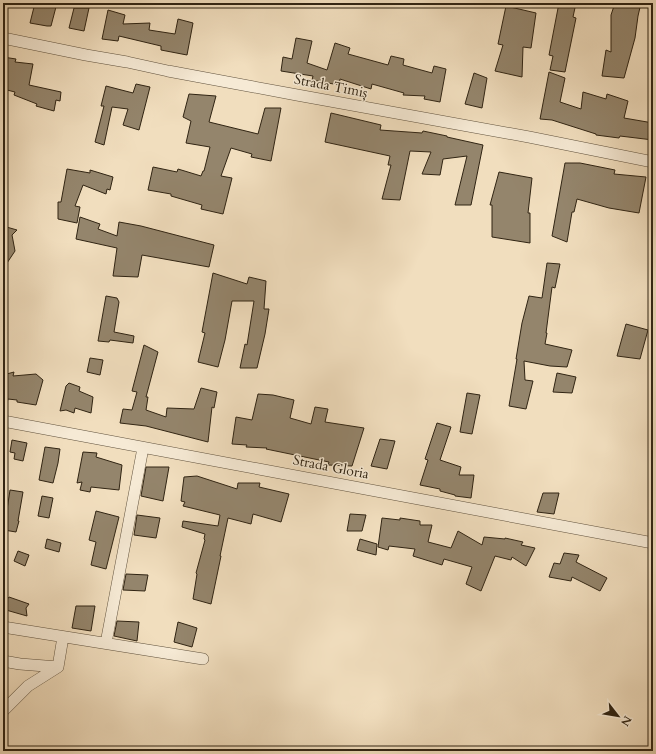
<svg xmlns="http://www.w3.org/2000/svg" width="656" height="754" viewBox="0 0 656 754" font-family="Cardo,serif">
<rect width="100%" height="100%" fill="#f1debe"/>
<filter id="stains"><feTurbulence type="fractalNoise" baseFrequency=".005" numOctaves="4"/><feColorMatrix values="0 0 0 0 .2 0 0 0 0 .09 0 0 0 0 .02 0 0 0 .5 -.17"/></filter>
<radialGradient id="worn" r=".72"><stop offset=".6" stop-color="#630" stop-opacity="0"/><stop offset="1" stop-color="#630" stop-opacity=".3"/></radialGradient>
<path fill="#94856c" stroke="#302413" d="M 35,3 L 57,3 L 51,26 L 47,26 L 30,23 Z
M 559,3 L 576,3 L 573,17 L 576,18 L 565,72 L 550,70 L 553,56 L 549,55 Z
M 615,3 L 641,3 L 638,16 L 635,38 L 624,78 L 602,76 L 606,50 L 611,52 L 611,15 Z
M 506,6 L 536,13 L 531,48 L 523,47 L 522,77 L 495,71 L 503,45 L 498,44 Z
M 74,8 L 89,8 L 84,31 L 69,28 Z
M 108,10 L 125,15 L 123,24 L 150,23 L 149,30 L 175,34 L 178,19 L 193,23 L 187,55 L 161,50 L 161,46 L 119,36 L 118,41 L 102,39 Z
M 296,38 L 312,41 L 307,63 L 327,70 L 335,43 L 350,48 L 348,54 L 388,65 L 391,56 L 404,59 L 403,65 L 432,73 L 434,66 L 446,69 L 440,102 L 424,99 L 425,96 L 403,95 L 404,93 L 372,84 L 371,89 L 340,79 L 339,85 L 312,80 L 313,76 L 281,71 L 283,57 L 292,59 Z
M 3,57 L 16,59 L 15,62 L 33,64 L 29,85 L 61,92 L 60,101 L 56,100 L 54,111 L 36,106 L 37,104 L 14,95 L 15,92 L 3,89 Z
M 549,72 L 565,78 L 560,102 L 581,109 L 583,92 L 606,99 L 607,94 L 628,101 L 624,118 L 653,123 L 653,140 L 620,136 L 619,138 L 596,135 L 596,134 L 552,120 L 540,119 Z
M 474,73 L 487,78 L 482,108 L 465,104 Z
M 136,84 L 150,87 L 139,130 L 123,125 L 128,109 L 112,107 L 104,145 L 95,142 L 104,106 L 101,106 L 106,86 L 133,93 Z
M 189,94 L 216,96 L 209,122 L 258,134 L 265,108 L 281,108 L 271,161 L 251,157 L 252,154 L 231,148 L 221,176 L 232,178 L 223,214 L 201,209 L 202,205 L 171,196 L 171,194 L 148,190 L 153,167 L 177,172 L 178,169 L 201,176 L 203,171 L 204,171 L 210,147 L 186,143 L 191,121 L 183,117 Z
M 331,113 L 381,125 L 380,130 L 422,133 L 423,131 L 447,136 L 447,137 L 483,145 L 471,205 L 455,205 L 467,156 L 443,159 L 440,175 L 422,174 L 431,152 L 410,151 L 400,200 L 382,199 L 391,165 L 388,165 L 390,156 L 325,142 Z
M 565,163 L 580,163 L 615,170 L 614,174 L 646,177 L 639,213 L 609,208 L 577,199 L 574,212 L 572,212 L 567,242 L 552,236 Z
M 67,169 L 90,173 L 90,170 L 113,177 L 110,190 L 107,189 L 106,194 L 83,185 L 75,206 L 80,207 L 77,223 L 58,219 L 58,202 L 61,202 Z
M 499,172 L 532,178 L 528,213 L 530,213 L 530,243 L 492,237 L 492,205 L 490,205 Z
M 80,217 L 100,224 L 98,229 L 117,236 L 119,222 L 141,226 L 214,245 L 209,267 L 142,255 L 138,277 L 113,276 L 117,248 L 76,239 Z
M 3,226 L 17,230 L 12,235 L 15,251 L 3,269 Z
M 547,263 L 560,264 L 555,288 L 552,287 L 546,333 L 547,333 L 545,344 L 572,350 L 567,367 L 550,366 L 524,361 L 525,380 L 533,381 L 526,409 L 509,406 L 517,359 L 516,359 L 522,323 L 529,296 L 542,298 Z
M 213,273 L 247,284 L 249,277 L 266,281 L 264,309 L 269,309 L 265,334 L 257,368 L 240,368 L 245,344 L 247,345 L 254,301 L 232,301 L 225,340 L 218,367 L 198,362 L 205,333 L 202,332 Z
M 106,296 L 117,298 L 119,302 L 114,332 L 134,336 L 133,343 L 110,340 L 109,342 L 98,341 Z
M 626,324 L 648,330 L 640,359 L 617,356 Z
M 144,345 L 158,352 L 146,397 L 148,397 L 146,410 L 166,417 L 167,408 L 194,409 L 201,388 L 217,392 L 214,408 L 212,407 L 208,442 L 146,426 L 120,423 L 123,409 L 132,410 L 137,392 L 132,391 Z
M 90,358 L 103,360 L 100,375 L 87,372 Z
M 14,372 L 13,376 L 36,374 L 43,380 L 36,405 L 17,402 L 17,400 L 8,399 L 7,403 L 3,402 L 3,375 Z
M 557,373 L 576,377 L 572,393 L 553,392 Z
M 69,383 L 80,387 L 79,391 L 93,397 L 91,413 L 75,408 L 74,413 L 66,410 L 60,411 L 66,386 Z
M 467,393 L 480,395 L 472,434 L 460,432 Z
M 258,394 L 273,395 L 294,400 L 290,418 L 311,424 L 315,407 L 328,409 L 325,422 L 364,428 L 352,466 L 328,465 L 329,462 L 266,449 L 267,448 L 246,447 L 247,445 L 232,444 L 236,417 L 252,420 Z
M 437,423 L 451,427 L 440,460 L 461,467 L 459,475 L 474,475 L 471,498 L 455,496 L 455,495 L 440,491 L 440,489 L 420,485 L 428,460 L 425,459 Z
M 380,439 L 395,441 L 387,469 L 371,466 Z
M 12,440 L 27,443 L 23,461 L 14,459 L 15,453 L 10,452 Z
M 45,447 L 60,449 L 58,463 L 53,483 L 39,480 Z
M 83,452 L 97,453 L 96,457 L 122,465 L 119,490 L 91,487 L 90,492 L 80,490 L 82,482 L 77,483 Z
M 146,467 L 169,467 L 163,501 L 141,496 Z
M 197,476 L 237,489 L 238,483 L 260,483 L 259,487 L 289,494 L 281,522 L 253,514 L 251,524 L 228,518 L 220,556 L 221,556 L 211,604 L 193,599 L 197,574 L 196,573 L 205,540 L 204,539 L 205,534 L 182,527 L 183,521 L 218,526 L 220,515 L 183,506 L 185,502 L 181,501 L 184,477 Z
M 10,490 L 23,492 L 18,521 L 19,521 L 16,532 L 4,530 Z
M 543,493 L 559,493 L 554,514 L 537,512 Z
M 42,496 L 53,498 L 49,518 L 38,516 Z
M 96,511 L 119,517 L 106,569 L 91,565 L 96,542 L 89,540 Z
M 350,514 L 366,515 L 362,531 L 347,531 Z
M 137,515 L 160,518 L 156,538 L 134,535 Z
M 382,518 L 400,520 L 400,518 L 420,521 L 420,525 L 432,525 L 428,542 L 451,548 L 458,531 L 482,545 L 484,537 L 505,539 L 505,538 L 523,542 L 521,545 L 535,548 L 526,566 L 512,557 L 511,560 L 495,556 L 481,591 L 466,584 L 472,567 L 444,559 L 442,565 L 413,556 L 415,549 L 389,546 L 388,550 L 378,547 Z
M 47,539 L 61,543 L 59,552 L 45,548 Z
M 360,539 L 377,544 L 376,555 L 357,550 Z
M 18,551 L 29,555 L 25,566 L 14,561 Z
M 564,553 L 579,555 L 576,562 L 607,578 L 600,591 L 572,577 L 571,581 L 549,577 L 554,563 L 560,564 Z
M 126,574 L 148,575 L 145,591 L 123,590 Z
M 9,597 L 29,604 L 26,608 L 27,616 L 6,610 L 5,602 Z
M 76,606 L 95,606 L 91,631 L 72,628 Z
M 117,621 L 139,622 L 137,641 L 114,636 Z
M 178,622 L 197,628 L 192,647 L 174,642 Z"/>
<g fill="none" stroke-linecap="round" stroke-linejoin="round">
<defs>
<path id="minor" d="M 3,38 L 86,55 L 127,62 L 168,71 L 297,95 L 529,137 L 653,162
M 3,421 L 653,543
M 3,627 L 203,659
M 106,643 L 143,448
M 3,661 L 20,664 L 58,667
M 3,711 L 28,686 L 58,667 L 63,637"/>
</defs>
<use href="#minor" stroke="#60523e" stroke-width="12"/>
<use href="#minor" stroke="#f6ead5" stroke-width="11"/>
</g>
<g text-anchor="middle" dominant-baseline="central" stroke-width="3" stroke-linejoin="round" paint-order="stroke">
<g font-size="14" fill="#302413" stroke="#f6ead5">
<text transform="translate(331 86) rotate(11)">Strada Timiș</text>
<text transform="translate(331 467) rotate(11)">Strada Gloria</text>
</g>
</g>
<rect width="656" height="754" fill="none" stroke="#f1debe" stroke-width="16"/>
<rect x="4" y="4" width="648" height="746" fill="none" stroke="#302413" stroke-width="2"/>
<rect x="8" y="8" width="640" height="738" fill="none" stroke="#302413"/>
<g transform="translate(618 716) rotate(121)" stroke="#f6ead5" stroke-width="3" paint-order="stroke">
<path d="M0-3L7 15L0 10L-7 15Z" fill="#302413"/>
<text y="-6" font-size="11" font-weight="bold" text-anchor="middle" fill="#302413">N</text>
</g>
<rect width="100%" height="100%" filter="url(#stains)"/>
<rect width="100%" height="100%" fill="url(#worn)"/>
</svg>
